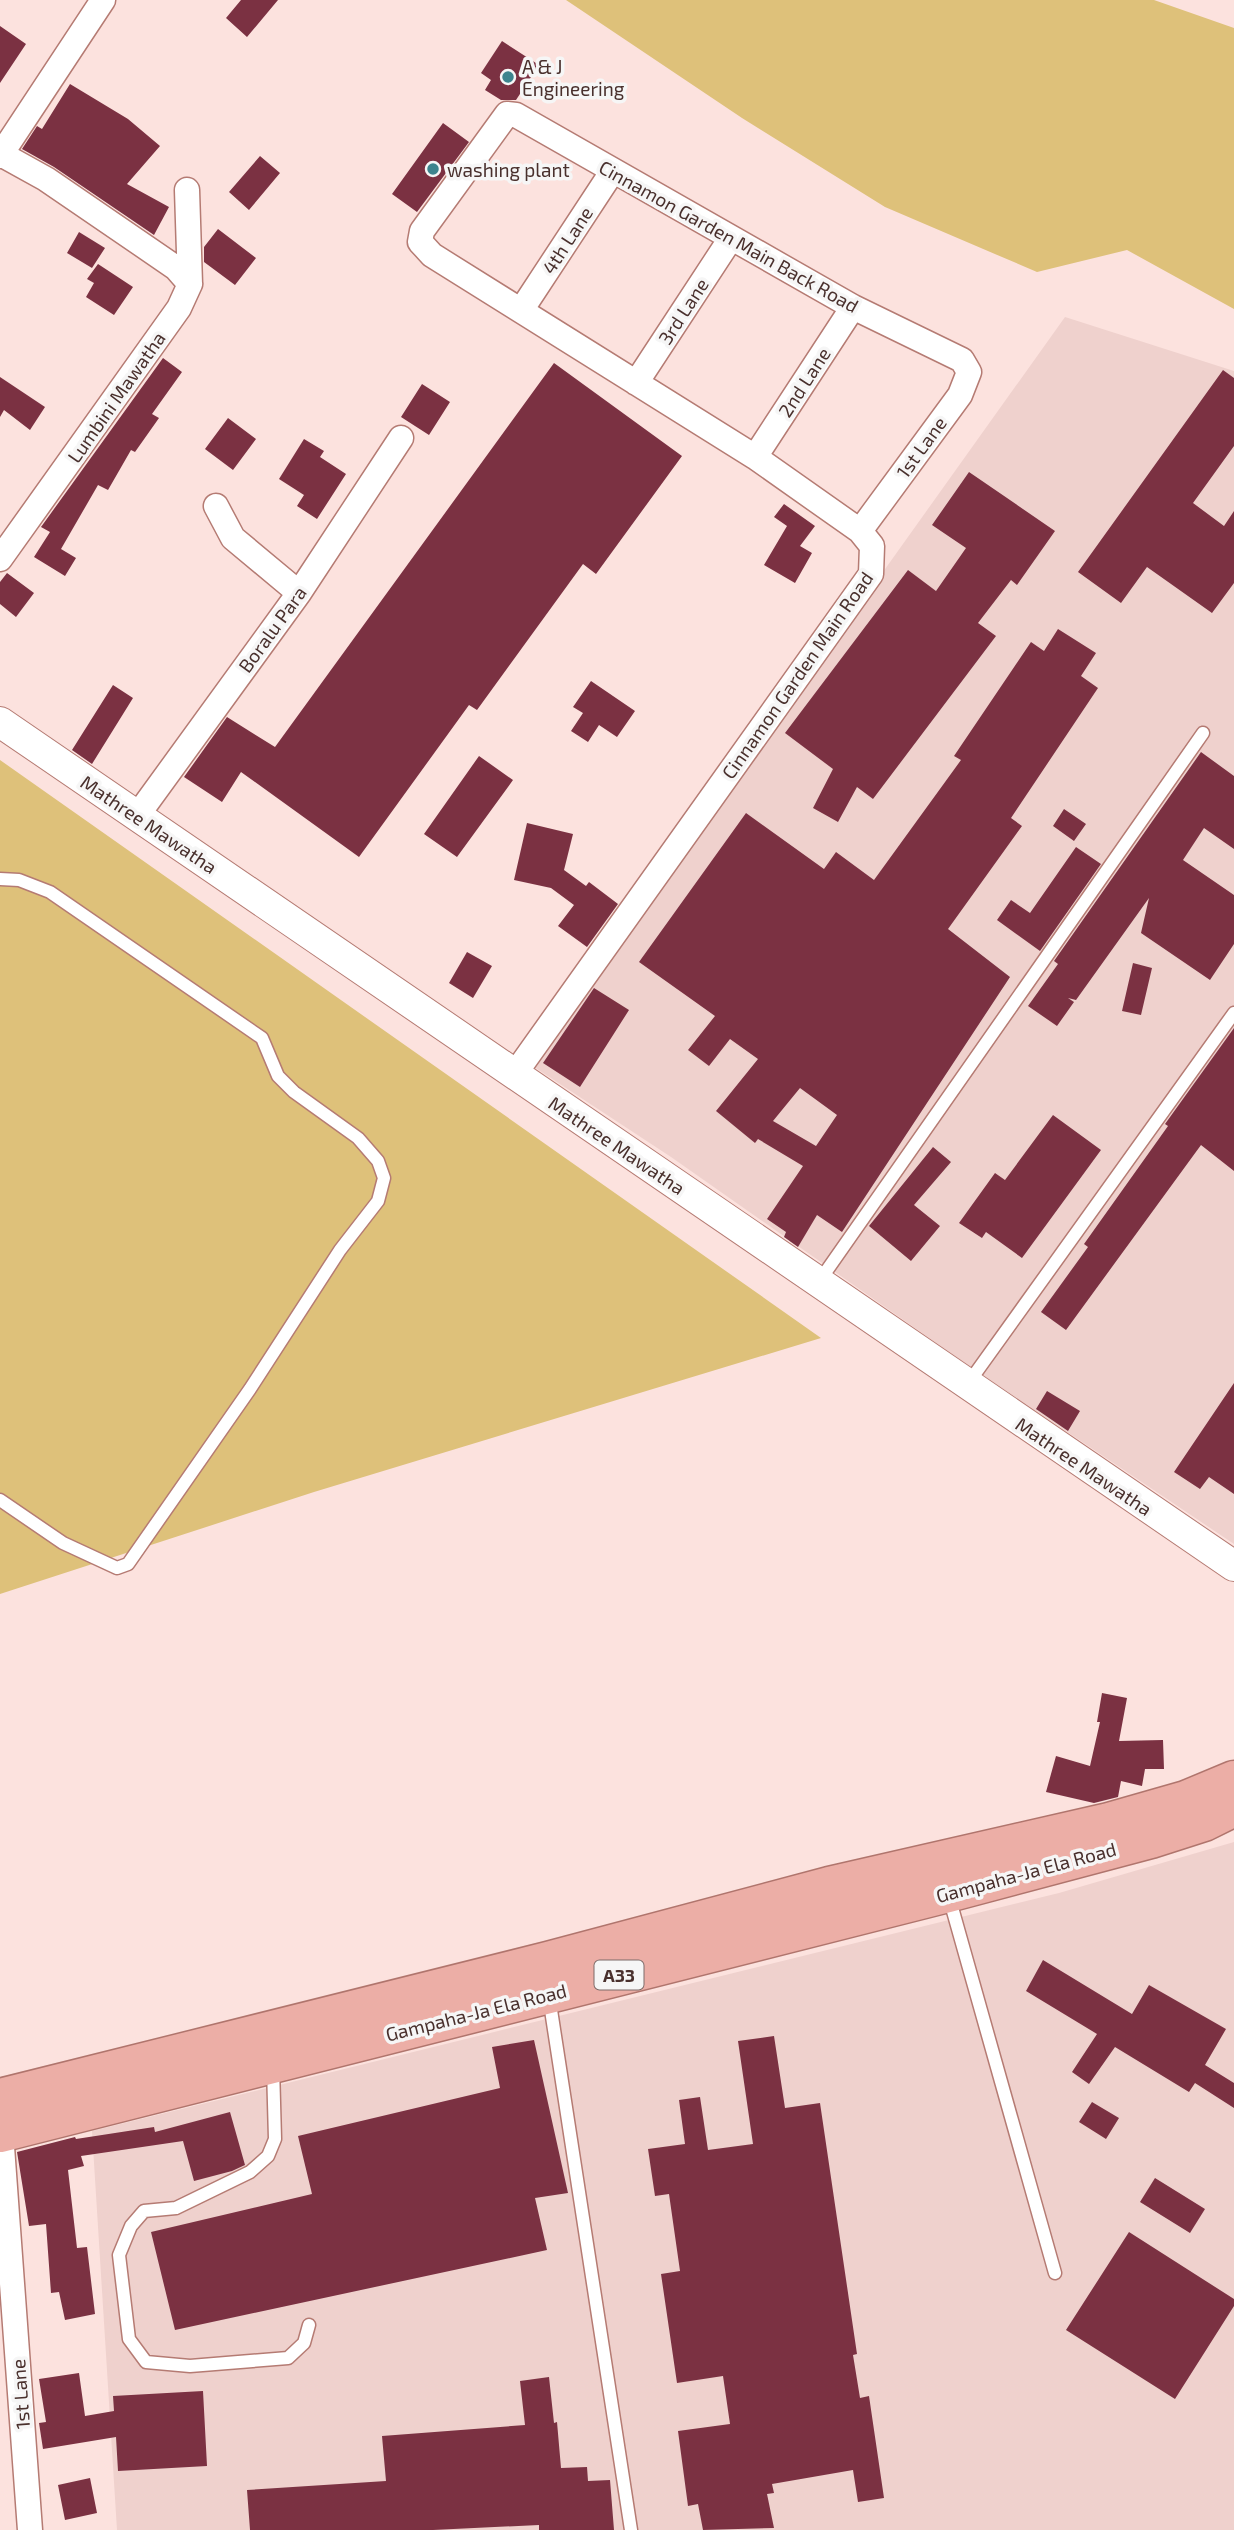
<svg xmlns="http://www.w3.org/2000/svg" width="1234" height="2530" viewBox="0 0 1234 2530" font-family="'Exo 2',sans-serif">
<rect width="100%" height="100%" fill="#fce2de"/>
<path fill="#efd1cd" d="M 1065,317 L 1234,371 L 1234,1544 L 972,1368 L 671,1157 L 531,1065 Z
M 1234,1842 L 1234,2530 L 117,2530 L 92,2131 L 1059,1893 Z"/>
<path fill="#dec17a" d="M 566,0 L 1154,0 L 1234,28 L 1234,309 L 1127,250 L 1037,272 L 885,207 L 742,118 Z
M 0,760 L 821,1338 L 314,1492 L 0,1594 Z"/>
<path fill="#7b3142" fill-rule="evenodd" d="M 241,0 L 278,0 L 247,37 L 226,18 Z
M 0,26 L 26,44 L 0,83 Z
M 502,41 L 539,65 L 516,100 L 501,100 L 485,90 L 491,80 L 481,73 Z
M 70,84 L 128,119 L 160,146 L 127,184 L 169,207 L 154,235 L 54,167 L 22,149 L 37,126 L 42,129 Z
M 443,123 L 469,142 L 417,212 L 392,194 Z
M 260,156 L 280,173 L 249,210 L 229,192 Z
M 218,229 L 256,258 L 235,285 L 204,262 L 204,247 Z
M 79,232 L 105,248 L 92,268 L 67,253 Z
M 98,264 L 133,287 L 114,315 L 86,297 L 94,283 L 87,279 Z
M 163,358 L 182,372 L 152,414 L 159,418 L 135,452 L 131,450 L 108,490 L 98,485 L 61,549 L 76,558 L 65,576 L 34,557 L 50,532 L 41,527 Z
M 554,363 L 682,456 L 596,574 L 583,564 L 477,710 L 469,705 L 359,857 L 241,772 L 222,802 L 184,777 L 227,717 L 275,747 Z
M 1223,370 L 1234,378 L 1234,446 L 1193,503 L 1224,526 L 1234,511 L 1234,583 L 1212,613 L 1147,567 L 1121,603 L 1078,572 Z
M 0,377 L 45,407 L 30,430 L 4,410 L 0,417 Z
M 422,384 L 450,402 L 429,435 L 401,417 Z
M 228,418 L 256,439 L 233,470 L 205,449 Z
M 304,439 L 324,451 L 320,457 L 346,474 L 317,519 L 297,506 L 304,495 L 279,479 Z
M 969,472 L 1055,531 L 1017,585 L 1011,580 L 978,623 L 996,636 L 873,799 L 857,787 L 838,822 L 813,808 L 833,769 L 785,733 L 908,570 L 936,591 L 966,548 L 932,525 Z
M 784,504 L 815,526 L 800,546 L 812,553 L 795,583 L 764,565 L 787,526 L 774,517 Z
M 7,573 L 34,593 L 16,617 L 0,604 L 0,582 Z
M 1058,629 L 1096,653 L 1081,676 L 1098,688 L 1011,818 L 1022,826 L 948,929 L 1010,977 L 842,1232 L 817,1215 L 798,1247 L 784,1237 L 786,1232 L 767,1219 L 803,1166 L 758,1139 L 755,1143 L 716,1111 L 758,1059 L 730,1039 L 709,1066 L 688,1050 L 715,1016 L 639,962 L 746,813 L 824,869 L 836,852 L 874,880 L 961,760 L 954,756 L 1031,642 L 1044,651 ZM 800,1088 L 837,1115 L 816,1146 L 773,1121 Z
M 591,681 L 635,711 L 617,737 L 599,725 L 588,742 L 571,731 L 583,713 L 573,707 Z
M 113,685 L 133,698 L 92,764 L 72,750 Z
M 1201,752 L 1234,776 L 1234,849 L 1204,828 L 1183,860 L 1234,895 L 1234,944 L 1210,980 L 1141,933 L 1149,898 L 1076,1000 L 1068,998 L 1074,1002 L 1057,1026 L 1028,1006 L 1058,964 L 1054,961 Z
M 479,756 L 513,780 L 457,857 L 424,834 Z
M 1064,809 L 1086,824 L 1074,841 L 1053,826 Z
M 527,823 L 573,834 L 564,870 L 586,886 L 589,882 L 618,904 L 587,947 L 558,926 L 574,905 L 551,888 L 514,880 Z
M 1076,847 L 1101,864 L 1040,951 L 997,920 L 1011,900 L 1030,913 Z
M 467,952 L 492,966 L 473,998 L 449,983 Z
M 1133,963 L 1152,968 L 1141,1015 L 1122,1011 Z
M 594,988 L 629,1010 L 580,1087 L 543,1063 Z
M 1234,1028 L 1234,1171 L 1201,1145 L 1066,1330 L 1041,1312 L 1088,1247 L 1084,1244 L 1168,1126 L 1165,1124 Z
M 1053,1115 L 1101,1150 L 1022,1258 L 986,1232 L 982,1238 L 959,1223 L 995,1173 L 1005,1180 Z
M 933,1147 L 951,1162 L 914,1205 L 940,1226 L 911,1261 L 869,1226 Z
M 1234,1383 L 1234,1494 L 1209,1477 L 1200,1489 L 1174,1472 Z
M 1047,1391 L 1080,1411 L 1068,1431 L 1036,1409 Z
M 1102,1693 L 1127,1698 L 1119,1741 L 1163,1740 L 1164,1769 L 1145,1769 L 1142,1786 L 1121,1781 L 1118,1797 L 1094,1803 L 1046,1792 L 1056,1756 L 1090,1766 L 1100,1722 L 1097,1722 Z
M 1043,1960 L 1132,2014 L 1149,1985 L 1226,2029 L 1205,2065 L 1234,2083 L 1234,2108 L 1195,2083 L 1189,2092 L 1115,2047 L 1089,2084 L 1072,2072 L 1097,2034 L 1026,1991 Z
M 774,2036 L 785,2108 L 820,2103 L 857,2354 L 853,2355 L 860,2398 L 869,2396 L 884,2498 L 858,2502 L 853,2470 L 772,2484 L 774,2493 L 767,2494 L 774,2528 L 703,2530 L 698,2504 L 688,2506 L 678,2431 L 730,2424 L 723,2376 L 677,2383 L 661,2274 L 680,2271 L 669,2194 L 655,2196 L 648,2149 L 685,2144 L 679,2100 L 700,2097 L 708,2150 L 753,2144 L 738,2041 Z
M 534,2040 L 568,2193 L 535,2198 L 547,2250 L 175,2330 L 151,2232 L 312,2194 L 298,2136 L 500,2088 L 492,2047 Z
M 1092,2102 L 1119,2118 L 1106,2139 L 1079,2122 Z
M 230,2112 L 245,2165 L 232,2171 L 194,2181 L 183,2141 L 81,2156 L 84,2166 L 68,2170 L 77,2248 L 87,2247 L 95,2314 L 65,2320 L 59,2292 L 51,2293 L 46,2224 L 29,2226 L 17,2152 L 75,2137 L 76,2139 L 154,2127 L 155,2132 Z
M 1155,2178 L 1205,2209 L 1190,2233 L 1140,2202 Z
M 1129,2232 L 1234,2299 L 1234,2306 L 1175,2399 L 1066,2330 Z
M 79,2373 L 85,2416 L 114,2411 L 113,2396 L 203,2391 L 207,2466 L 118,2471 L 116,2437 L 43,2449 L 39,2423 L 46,2422 L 39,2379 Z
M 549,2377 L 554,2423 L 557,2422 L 561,2468 L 587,2467 L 588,2481 L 610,2480 L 614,2530 L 539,2530 L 539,2525 L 433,2530 L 250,2530 L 247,2490 L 386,2481 L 382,2436 L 525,2425 L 520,2381 Z
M 90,2478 L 97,2513 L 65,2520 L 58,2485 Z"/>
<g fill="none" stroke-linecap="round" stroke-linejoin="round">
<defs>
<path id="service" d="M 0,879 L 19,880 L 50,892 L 262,1038 L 278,1076 L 294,1092 L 358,1138 L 378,1161 L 384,1178 L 378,1201 L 340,1250 L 250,1389 L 128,1564 L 117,1568 L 63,1543 L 0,1500
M 818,1283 L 1203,733
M 967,1385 L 1234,1013
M 949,1897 L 1055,2273
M 549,1997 L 631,2530
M 273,2067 L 275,2139 L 268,2156 L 250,2172 L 176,2208 L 144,2211 L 131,2226 L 119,2255 L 129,2339 L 146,2362 L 190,2366 L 288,2358 L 304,2343 L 309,2325"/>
<path id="minor" d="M 0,156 L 103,0
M 187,190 L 190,284
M 522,309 L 612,172
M 636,383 L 731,238
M 755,457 L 853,307
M 216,506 L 233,538 L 299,593
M 0,559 L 179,308 L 190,284 L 176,268 L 46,179 L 1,154
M 137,816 L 299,593 L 401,438
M 514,1075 L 866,581 L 871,574 L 872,546 L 860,531 L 755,457 L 432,255 L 420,242 L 422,231 L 507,114 L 516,115 L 853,307 L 962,360 L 969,372 L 960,395 L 860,531
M 1,2133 L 30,2530"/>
<path id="tertiary" d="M 0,722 L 1234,1566"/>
<path id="trunk" d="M 0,2098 L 548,1961 L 829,1886 L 1109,1822 L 1186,1800 L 1234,1780
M 0,2133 L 948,1893 L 1151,1839 L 1204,1822 L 1234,1807"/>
</defs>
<use href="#service" stroke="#b57b73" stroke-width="15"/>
<use href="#minor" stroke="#b57b73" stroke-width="27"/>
<use href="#tertiary" stroke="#b57b73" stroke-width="32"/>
<use href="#trunk" stroke="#b0756d" stroke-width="41"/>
<use href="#service" stroke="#fff" stroke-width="12"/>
<use href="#minor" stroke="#fff" stroke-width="24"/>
<use href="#tertiary" stroke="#fff" stroke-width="30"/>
<use href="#trunk" stroke="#ecaea6" stroke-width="38"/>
</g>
<g fill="#3d848e" stroke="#f6f6f6" stroke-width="2.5">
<circle cx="508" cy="77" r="7"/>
<circle cx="433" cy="169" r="7"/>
</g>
<g text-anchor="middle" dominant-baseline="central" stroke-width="7" stroke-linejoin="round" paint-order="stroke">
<rect fill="#f6f6f6" stroke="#7d6b69" stroke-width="2" x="594.5" y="1960.5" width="49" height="29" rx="5"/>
<g font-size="18" font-weight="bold" fill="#49302d">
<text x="619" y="1975">A33</text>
</g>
<g font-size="19" fill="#49302d" stroke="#f6f6f6" text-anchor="start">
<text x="522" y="66">A &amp; J<tspan x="522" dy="22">Engineering</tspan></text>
<text x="447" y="169">washing plant</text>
</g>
<g font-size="19" fill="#49302d" stroke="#f6f6f6">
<text transform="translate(729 236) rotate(29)">Cinnamon Garden Main Back Road</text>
<text transform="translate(567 240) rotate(-57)">4th Lane</text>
<text transform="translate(683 311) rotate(-57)">3rd Lane</text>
<text transform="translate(804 382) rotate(-57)">2nd Lane</text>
<text transform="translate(116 397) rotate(-55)">Lumbini Mawatha</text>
<text transform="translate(921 447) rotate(-54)">1st Lane</text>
<text transform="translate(272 629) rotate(-54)">Boralu Para</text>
<text transform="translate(797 675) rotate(-55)">Cinnamon Garden Main Road</text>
<text transform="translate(149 824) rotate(34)">Mathree Mawatha</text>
<text transform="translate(617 1145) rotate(34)">Mathree Mawatha</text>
<text transform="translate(1084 1466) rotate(34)">Mathree Mawatha</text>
<text transform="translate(1026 1872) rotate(-15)">Gampaha-Ja Ela Road</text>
<text transform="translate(476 2012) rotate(-14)">Gampaha-Ja Ela Road</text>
<text transform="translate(20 2394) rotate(-94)">1st Lane</text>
</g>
</g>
</svg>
